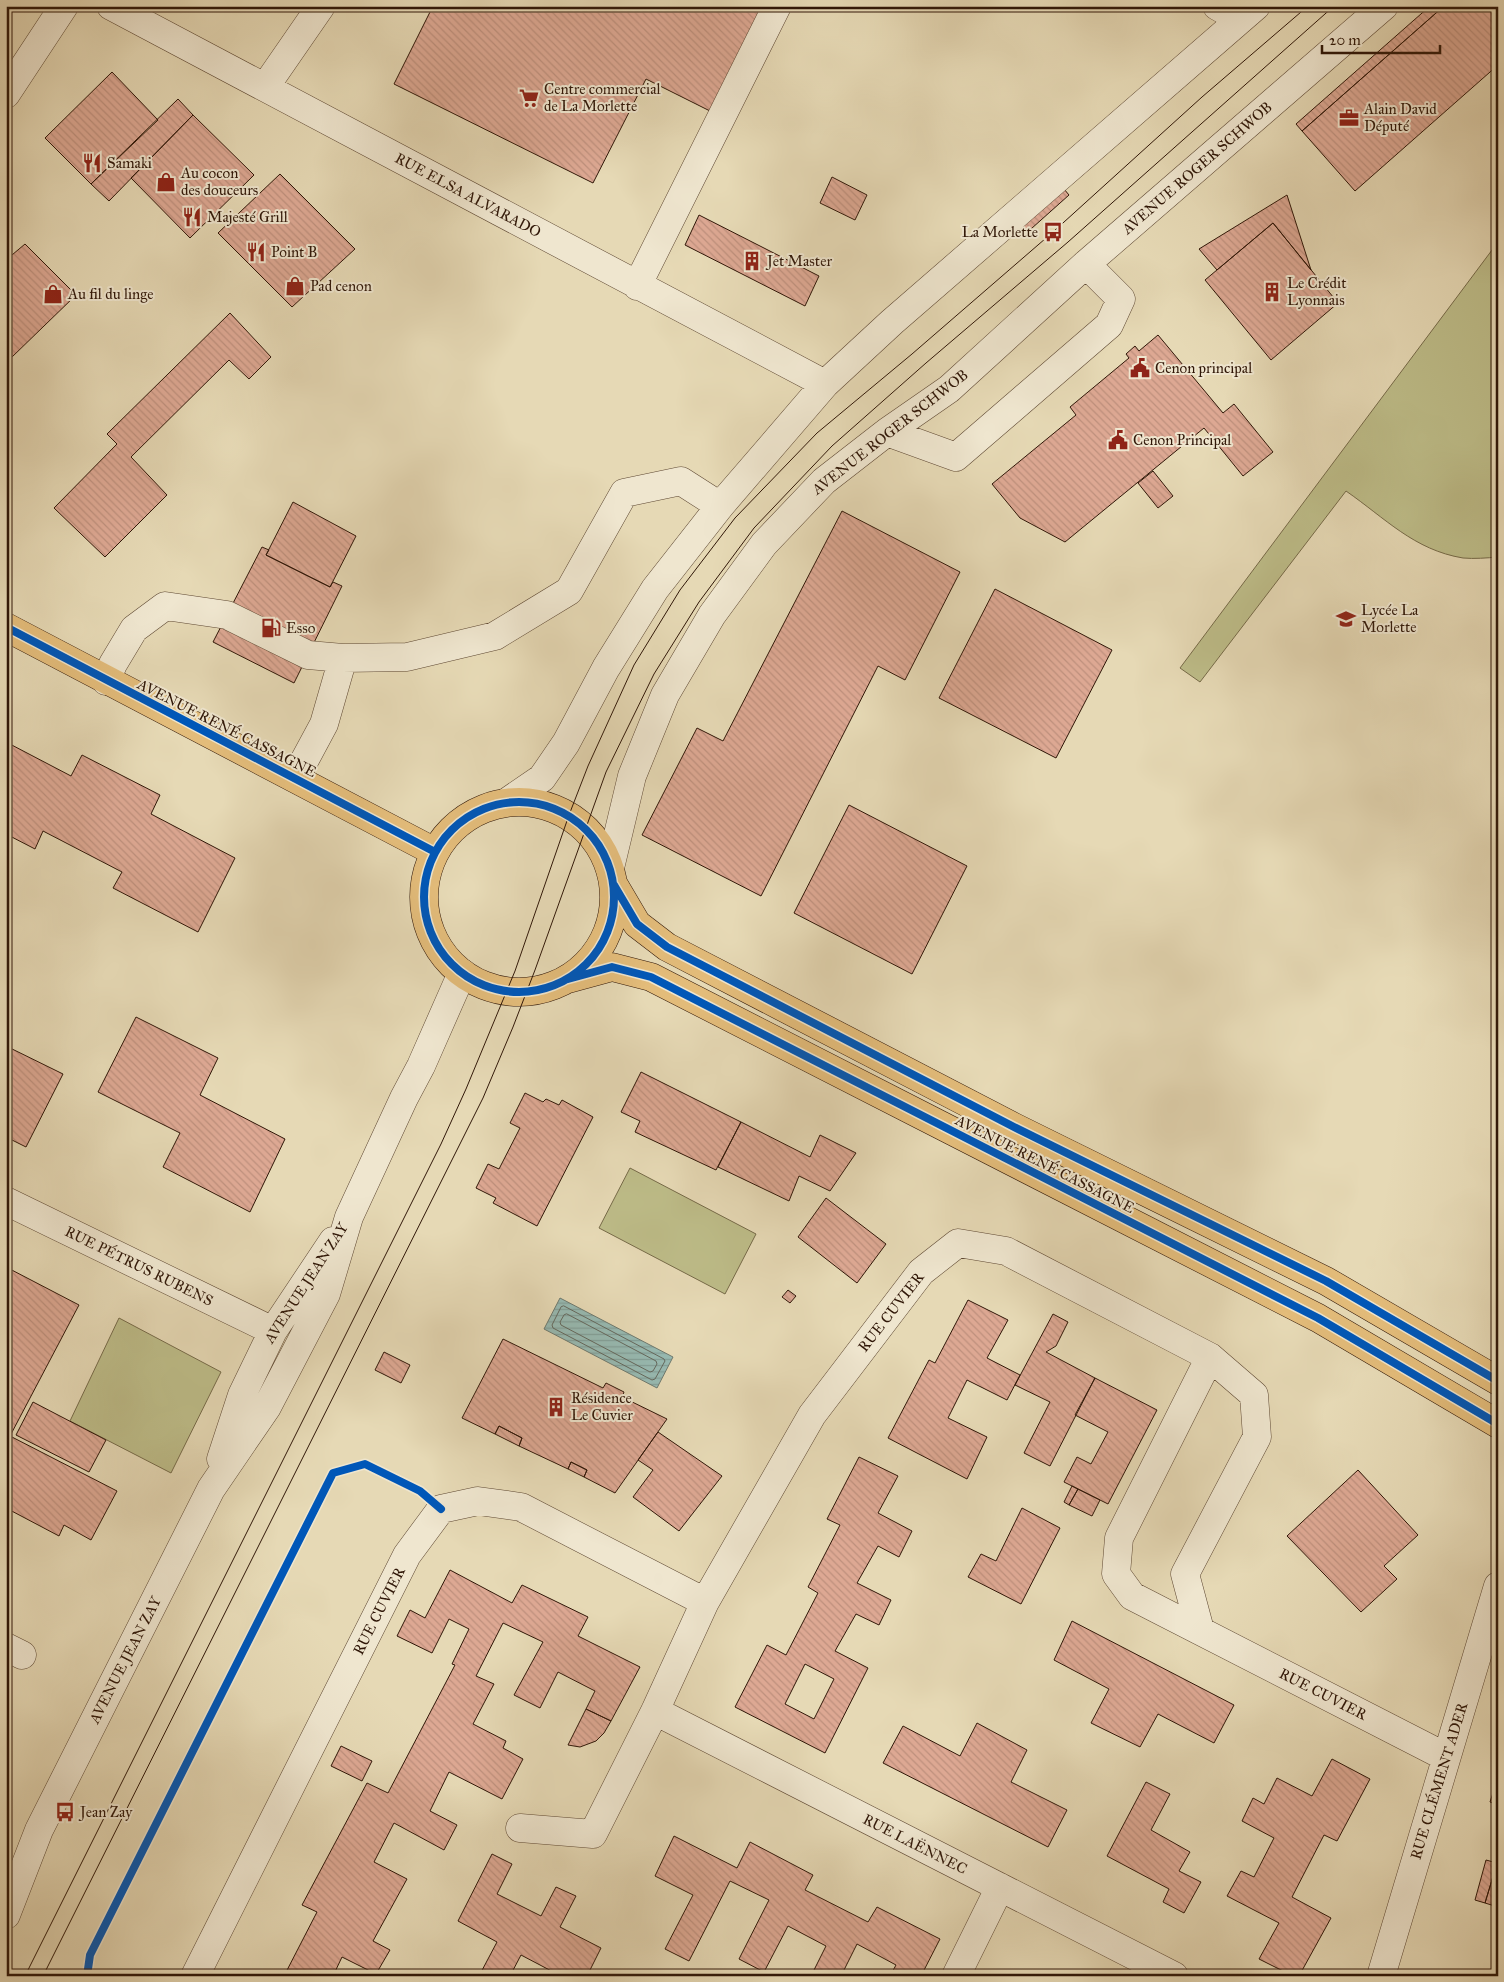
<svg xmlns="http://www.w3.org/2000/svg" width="1504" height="1982" viewBox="0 0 1504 1982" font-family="'IM FELL Great Primer',serif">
<defs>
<pattern id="water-rules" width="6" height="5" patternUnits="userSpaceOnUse" patternTransform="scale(1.25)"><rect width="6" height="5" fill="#97bab2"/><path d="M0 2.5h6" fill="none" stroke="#829f98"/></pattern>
<pattern id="building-back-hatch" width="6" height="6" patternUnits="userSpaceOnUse" patternTransform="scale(1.25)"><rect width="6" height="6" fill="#dda893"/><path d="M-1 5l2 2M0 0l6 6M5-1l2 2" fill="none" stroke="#be907d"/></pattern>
</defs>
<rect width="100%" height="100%" fill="#e6d9b5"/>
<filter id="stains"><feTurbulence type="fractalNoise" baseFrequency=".004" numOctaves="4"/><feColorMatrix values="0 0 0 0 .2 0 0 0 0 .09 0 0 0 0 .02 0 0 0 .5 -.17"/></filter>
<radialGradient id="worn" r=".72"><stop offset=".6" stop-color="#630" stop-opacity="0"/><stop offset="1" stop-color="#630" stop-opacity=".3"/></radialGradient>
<path fill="#bdbc88" stroke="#766a48" d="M 1498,242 L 1498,557 C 1487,558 1474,559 1463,558 C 1414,550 1385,518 1346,491 L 1200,682 L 1180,668 Z
M 630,1168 L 756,1234 L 725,1294 L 599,1228 Z
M 119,1318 L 221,1372 L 171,1473 L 70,1421 Z"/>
<path fill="url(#water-rules)" stroke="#6e796e" d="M 560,1298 L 673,1357 L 657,1388 L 544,1329 Z"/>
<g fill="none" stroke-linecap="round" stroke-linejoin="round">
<path stroke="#64685d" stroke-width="1" d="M 564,1306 L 664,1359 L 665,1361 L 655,1379 L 652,1380 L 553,1328 L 552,1325 L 561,1307 Z
M 567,1314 L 656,1361 L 657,1364 L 653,1371 L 650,1372 L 561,1325 L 560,1322 L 564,1315 Z"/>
</g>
<path fill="url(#building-back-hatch)" stroke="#301708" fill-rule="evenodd" d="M 433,6 L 763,6 L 710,111 L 646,79 L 593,183 L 394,84 Z
M 1430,6 L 1444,6 L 1302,131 L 1296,124 Z
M 1444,6 L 1498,6 L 1498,65 L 1355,191 L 1302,131 Z
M 112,72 L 158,120 L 91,184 L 45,138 Z
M 178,99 L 193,115 L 109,201 L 91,184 Z
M 193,115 L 254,175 L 190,238 L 131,178 Z
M 280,174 L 355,249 L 292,307 L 218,233 Z
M 832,177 L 867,195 L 855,220 L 820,203 Z
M 1064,189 L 1069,195 L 1022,237 L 1017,231 Z
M 1287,195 L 1311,270 L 1273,223 L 1217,270 L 1199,249 Z
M 699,215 L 819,276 L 805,306 L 685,245 Z
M 1273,223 L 1338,303 L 1271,360 L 1205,280 Z
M 25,244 L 76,295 L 12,357 L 6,351 L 6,260 Z
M 230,313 L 271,357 L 249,379 L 229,360 L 131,457 L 167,495 L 105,557 L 54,508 L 117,444 L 107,434 Z
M 1158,335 L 1223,413 L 1234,404 L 1273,452 L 1243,476 L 1204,428 L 1065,542 L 1020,518 L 992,484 L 1076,415 L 1070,407 L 1129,358 L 1126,354 L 1135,346 L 1139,351 Z
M 1153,471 L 1173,496 L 1158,508 L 1138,483 Z
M 293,502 L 356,536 L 330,587 L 266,555 Z
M 842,511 L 960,572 L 905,680 L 878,666 L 761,896 L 642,835 L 697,728 L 723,741 Z
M 262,547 L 269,550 L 266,555 L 330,587 L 333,582 L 342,586 L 294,683 L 213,642 Z
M 995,589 L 1112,650 L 1056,758 L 939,698 Z
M 6,742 L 71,776 L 82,755 L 160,795 L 151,814 L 235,858 L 198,932 L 113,888 L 122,872 L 43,831 L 35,849 L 6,834 Z
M 849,805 L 967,866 L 912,974 L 794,913 Z
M 136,1017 L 218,1058 L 200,1095 L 285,1139 L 250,1212 L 163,1167 L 180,1133 L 98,1092 Z
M 6,1046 L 63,1074 L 26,1147 L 6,1137 Z
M 641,1072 L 741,1122 L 716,1170 L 635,1132 L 640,1121 L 621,1112 Z
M 525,1093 L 543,1102 L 546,1099 L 559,1105 L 562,1100 L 593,1117 L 537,1226 L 493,1203 L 496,1198 L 476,1188 L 488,1164 L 499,1169 L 520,1128 L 510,1123 Z
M 741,1122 L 810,1157 L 820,1135 L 856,1153 L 830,1191 L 799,1176 L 789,1201 L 718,1167 Z
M 826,1198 L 886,1244 L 857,1283 L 798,1237 Z
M 6,1267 L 79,1305 L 10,1436 L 117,1491 L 91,1540 L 64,1525 L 59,1536 L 6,1508 Z
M 788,1290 L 796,1296 L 790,1303 L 782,1297 Z
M 968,1300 L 1008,1320 L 987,1358 L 1020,1375 L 1007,1400 L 967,1380 L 948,1418 L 987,1437 L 967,1479 L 888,1438 L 929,1360 L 935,1363 Z
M 1053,1314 L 1068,1322 L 1056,1346 L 1046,1352 L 1095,1378 L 1050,1466 L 1024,1453 L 1050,1402 L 1015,1385 Z
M 503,1339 L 603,1388 L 606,1383 L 624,1392 L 622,1397 L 667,1419 L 615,1493 L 584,1477 L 587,1470 L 571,1462 L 568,1469 L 519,1446 L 522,1438 L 499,1426 L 495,1434 L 462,1418 Z
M 384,1352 L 410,1365 L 401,1383 L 375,1370 Z
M 1095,1378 L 1157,1410 L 1108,1504 L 1064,1482 L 1077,1457 L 1091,1464 L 1108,1432 L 1075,1415 Z
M 33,1402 L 106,1440 L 89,1472 L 16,1435 Z
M 499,1426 L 522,1438 L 519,1446 L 495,1434 Z
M 658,1432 L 722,1476 L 679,1531 L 633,1497 L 653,1470 L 638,1460 Z
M 859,1457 L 898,1476 L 878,1513 L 912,1531 L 899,1557 L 878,1546 L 857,1583 L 891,1600 L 879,1625 L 856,1614 L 835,1651 L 868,1668 L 825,1753 L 735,1707 L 767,1645 L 786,1655 L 818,1593 L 808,1587 L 840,1525 L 827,1519 ZM 805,1664 L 834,1679 L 814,1719 L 785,1704 Z
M 571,1462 L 587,1470 L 584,1477 L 568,1469 Z
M 1358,1470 L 1418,1535 L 1384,1566 L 1397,1579 L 1361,1612 L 1287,1536 Z
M 1072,1486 L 1078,1489 L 1069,1505 L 1064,1502 Z
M 1078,1489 L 1100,1500 L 1092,1516 L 1069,1505 Z
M 1022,1508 L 1060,1528 L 1021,1604 L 968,1577 L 981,1554 L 996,1561 Z
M 450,1570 L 512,1603 L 522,1585 L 588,1617 L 578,1636 L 640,1667 L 611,1721 L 586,1709 L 595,1691 L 558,1672 L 540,1708 L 514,1695 L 543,1642 L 503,1623 L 476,1676 L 494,1684 L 473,1724 L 506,1741 L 503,1748 L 523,1759 L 502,1799 L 449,1772 L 430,1811 L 457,1825 L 444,1850 L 394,1823 L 374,1862 L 407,1879 L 373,1941 L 390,1950 L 376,1974 L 342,1957 L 333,1976 L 284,1976 L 317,1912 L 302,1905 L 367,1783 L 388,1793 L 455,1665 L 452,1664 L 469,1629 L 449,1619 L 432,1653 L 397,1636 L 410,1610 L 425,1618 Z
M 1072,1621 L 1234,1705 L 1214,1743 L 1158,1714 L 1140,1747 L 1091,1723 L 1109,1689 L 1054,1660 Z
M 586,1709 L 611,1721 L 604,1733 L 596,1741 L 580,1747 L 568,1745 Z
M 977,1723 L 1027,1750 L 1011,1782 L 1067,1810 L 1048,1847 L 883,1763 L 903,1726 L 960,1756 Z
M 341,1746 L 372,1761 L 362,1781 L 331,1766 Z
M 1332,1759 L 1370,1779 L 1337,1841 L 1324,1835 L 1292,1897 L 1331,1918 L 1299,1976 L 1293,1976 L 1259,1959 L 1279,1923 L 1227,1896 L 1241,1871 L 1254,1877 L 1274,1838 L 1242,1821 L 1253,1798 L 1264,1804 L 1277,1778 L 1312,1796 Z
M 1498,1777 L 1498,1805 L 1490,1802 Z
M 1146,1782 L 1170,1794 L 1151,1830 L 1190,1852 L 1179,1871 L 1201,1882 L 1184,1913 L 1163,1902 L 1169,1889 L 1107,1856 Z
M 674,1836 L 737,1868 L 750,1842 L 813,1875 L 805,1890 L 868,1922 L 877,1907 L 940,1939 L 921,1976 L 890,1976 L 896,1965 L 857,1944 L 841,1976 L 811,1976 L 826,1946 L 788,1926 L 764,1972 L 739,1959 L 769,1900 L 730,1881 L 689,1961 L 665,1949 L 693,1895 L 655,1876 Z
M 492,1854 L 512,1864 L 497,1894 L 541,1916 L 556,1887 L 576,1896 L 560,1927 L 601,1948 L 587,1976 L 558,1976 L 559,1975 L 521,1955 L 510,1976 L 479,1976 L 497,1942 L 458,1921 Z
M 1486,1860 L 1497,1863 L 1485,1903 L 1475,1900 Z
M 1498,1860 L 1498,1907 L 1485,1903 Z"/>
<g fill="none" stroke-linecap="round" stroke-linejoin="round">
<defs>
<path id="minor" d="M 111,6 L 825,384
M 1217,6 L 1224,10 L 1237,22
M 265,87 L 321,6
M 6,94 L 64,6
M 637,286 L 777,6
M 887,432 L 956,457 L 1109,325 L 1121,299 L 1086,264
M 106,681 L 113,664 L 134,629 L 165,606 L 227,615 L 308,655 L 343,658 L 407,657 L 495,636 L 569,591 L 624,493 L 681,481 L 720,506
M 295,778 L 324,724 L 343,658
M 507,802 L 542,778 L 566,743 L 606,668 L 655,589 L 720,506 L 825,384 L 892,322 L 1256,6
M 610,868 L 632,776 L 665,695 L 712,615 L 764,544 L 824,481 L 887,432 L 949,389 L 1086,264 L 1384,6
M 6,1201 L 273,1331
M 1210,1357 L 1119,1538 L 1116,1574 L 1132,1596 L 1446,1757
M 221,1459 L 242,1395 L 273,1331 L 333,1241
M 6,1647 L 22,1655
M 655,1711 L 1174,1976
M 520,1828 L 593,1834 L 655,1711 L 705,1602 L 812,1415 L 921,1272 L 958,1243 L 1006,1251 L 1210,1357 L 1254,1395 L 1257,1437 L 1185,1574 L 1200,1630
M 6,1915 L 39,1830 L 211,1489 L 267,1407 L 326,1294 L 349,1217 L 404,1098 L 421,1066 L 462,973
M 195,1976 L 407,1555 L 441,1509 L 478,1501 L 521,1507 L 705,1602
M 956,1976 L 1000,1887
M 1381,1976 L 1498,1586"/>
<path id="major" d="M 6,627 L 435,852
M424 897a95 95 0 1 1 190 0a95 95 0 1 1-190 0Z
M 614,885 L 637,924 L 667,947 L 1014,1127 L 1326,1281 L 1498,1381
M 568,979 L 612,967 L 651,977 L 1318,1318 L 1498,1424"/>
</defs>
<use href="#minor" stroke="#5e4833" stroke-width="29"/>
<use href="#major" stroke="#301708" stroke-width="29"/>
<use href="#minor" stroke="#efe6cf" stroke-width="28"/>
<use href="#major" stroke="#e3bc7a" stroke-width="28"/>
<path stroke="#301708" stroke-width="1" d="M 25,1976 L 441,1144 L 466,1089 L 515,971 L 569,815 L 588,766 L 634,665 L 680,590 L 735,518 L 817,433 L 912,354 L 1053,232 L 1202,97 L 1308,6
M 43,1976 L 483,1098 L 513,1027 L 535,970 L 606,772 L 654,674 L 699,602 L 754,528 L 832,446 L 926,363 L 1068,242 L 1334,6"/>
<defs>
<path id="cycleway" d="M 6,627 L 435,852
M424 897a95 95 0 1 1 190 0a95 95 0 1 1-190 0Z
M 614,885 L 637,924 L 667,947 L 1014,1127 L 1326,1281 L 1498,1381
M 568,979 L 612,967 L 651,977 L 1318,1318 L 1498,1424
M 87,1976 L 90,1955 L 333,1473 L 365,1464 L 420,1491 L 441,1509"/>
</defs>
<use href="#cycleway" stroke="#efe6cf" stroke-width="11"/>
<use href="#cycleway" stroke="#0057b8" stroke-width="8"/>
</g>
<defs>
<symbol id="supermarket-bare" viewBox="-9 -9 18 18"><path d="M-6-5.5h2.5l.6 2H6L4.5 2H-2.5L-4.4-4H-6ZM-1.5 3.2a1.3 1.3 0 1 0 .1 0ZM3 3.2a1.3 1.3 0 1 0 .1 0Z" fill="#8f2418" stroke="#efe6cf" stroke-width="2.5" paint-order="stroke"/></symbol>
<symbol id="office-bare" viewBox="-9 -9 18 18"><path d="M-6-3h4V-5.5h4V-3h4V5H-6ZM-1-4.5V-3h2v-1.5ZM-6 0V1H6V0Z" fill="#8f2418" stroke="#efe6cf" stroke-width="2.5" paint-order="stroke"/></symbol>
<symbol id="restaurant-bare" viewBox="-9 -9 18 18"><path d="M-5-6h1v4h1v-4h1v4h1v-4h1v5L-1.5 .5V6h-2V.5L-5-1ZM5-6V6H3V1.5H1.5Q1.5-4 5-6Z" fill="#8f2418" stroke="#efe6cf" stroke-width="2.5" paint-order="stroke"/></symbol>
<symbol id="shop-bare" viewBox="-9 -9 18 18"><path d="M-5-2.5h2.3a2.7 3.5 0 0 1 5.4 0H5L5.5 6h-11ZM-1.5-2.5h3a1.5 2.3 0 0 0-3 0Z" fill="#8f2418" stroke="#efe6cf" stroke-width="2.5" paint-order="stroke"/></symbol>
<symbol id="bus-bare" viewBox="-9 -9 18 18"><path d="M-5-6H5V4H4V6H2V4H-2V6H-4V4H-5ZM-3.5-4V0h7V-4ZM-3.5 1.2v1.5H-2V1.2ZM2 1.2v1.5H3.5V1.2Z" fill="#8f2418" stroke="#efe6cf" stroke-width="2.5" paint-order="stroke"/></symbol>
<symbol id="building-bare" viewBox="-9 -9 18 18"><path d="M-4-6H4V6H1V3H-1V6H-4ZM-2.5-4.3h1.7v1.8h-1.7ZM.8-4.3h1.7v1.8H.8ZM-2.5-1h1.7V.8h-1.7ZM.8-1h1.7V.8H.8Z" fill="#8f2418" stroke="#efe6cf" stroke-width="2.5" paint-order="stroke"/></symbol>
<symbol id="civic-bare" viewBox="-9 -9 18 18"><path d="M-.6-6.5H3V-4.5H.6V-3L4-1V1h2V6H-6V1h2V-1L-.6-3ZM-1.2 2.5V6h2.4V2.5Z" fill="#8f2418" stroke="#efe6cf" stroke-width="2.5" paint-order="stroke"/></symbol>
<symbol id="school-bare" viewBox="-9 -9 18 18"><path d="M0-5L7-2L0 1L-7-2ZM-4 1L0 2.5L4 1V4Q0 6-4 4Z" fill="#8f2418" stroke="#efe6cf" stroke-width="2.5" paint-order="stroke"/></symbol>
<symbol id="fuel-bare" viewBox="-9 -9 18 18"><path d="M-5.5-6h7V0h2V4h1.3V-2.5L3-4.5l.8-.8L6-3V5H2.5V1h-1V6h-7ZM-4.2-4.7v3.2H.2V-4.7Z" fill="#8f2418" stroke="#efe6cf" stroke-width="2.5" paint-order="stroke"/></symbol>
</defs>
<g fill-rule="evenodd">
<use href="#supermarket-bare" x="515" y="84" width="28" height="28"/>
<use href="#office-bare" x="1335" y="104" width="28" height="28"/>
<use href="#restaurant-bare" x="78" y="149" width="28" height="28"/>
<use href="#shop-bare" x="152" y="168" width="28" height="28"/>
<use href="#restaurant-bare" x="178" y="203" width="28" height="28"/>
<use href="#bus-bare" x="1039" y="218" width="28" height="28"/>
<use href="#restaurant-bare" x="242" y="238" width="28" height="28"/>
<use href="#building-bare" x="738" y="247" width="28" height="28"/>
<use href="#shop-bare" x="281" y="272" width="28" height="28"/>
<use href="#building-bare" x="1258" y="278" width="28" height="28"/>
<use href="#shop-bare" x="39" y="280" width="28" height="28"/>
<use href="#civic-bare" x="1126" y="354" width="28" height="28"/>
<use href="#civic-bare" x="1104" y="426" width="28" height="28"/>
<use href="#school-bare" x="1332" y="605" width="28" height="28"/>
<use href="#fuel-bare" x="257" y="614" width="28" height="28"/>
<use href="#building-bare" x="542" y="1393" width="28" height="28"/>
<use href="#bus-bare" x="51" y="1798" width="28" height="28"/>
</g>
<g text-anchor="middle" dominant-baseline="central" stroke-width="4" stroke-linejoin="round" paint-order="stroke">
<g font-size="15" fill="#301708" stroke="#efe6cf" text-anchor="start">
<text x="544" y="89">Centre commercial<tspan x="544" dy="17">de La Morlette</tspan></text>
<text x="1364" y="109">Alain David<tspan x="1364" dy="17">Député</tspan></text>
<text x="107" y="163">Samaki</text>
<text x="181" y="173">Au cocon<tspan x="181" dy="17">des douceurs</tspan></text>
<text x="207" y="217">Majesté Grill</text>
<text x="1038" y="232" text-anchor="end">La Morlette</text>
<text x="271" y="252">Point B</text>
<text x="767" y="261">Jet Master</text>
<text x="1287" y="283">Le Crédit<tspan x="1287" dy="17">Lyonnais</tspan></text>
<text x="310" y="286">Pad cenon</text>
<text x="68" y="294">Au fil du linge</text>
<text x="1155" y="368">Cenon principal</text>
<text x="1133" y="440">Cenon Principal</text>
<text x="1361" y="610">Lycée La<tspan x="1361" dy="17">Morlette</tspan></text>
<text x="286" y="628">Esso</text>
<text x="571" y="1398">Résidence<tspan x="571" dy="17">Le Cuvier</tspan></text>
<text x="80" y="1812">Jean Zay</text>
</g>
<g font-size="15" fill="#301708" stroke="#efe6cf">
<text transform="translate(1197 168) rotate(-41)">AVENUE ROGER SCHWOB</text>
<text transform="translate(468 195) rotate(28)">RUE ELSA ALVARADO</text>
<text transform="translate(890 432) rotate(-38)">AVENUE ROGER SCHWOB</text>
<text transform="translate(227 728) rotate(27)">AVENUE RENÉ CASSAGNE</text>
<text transform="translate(1045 1164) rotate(27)">AVENUE RENÉ CASSAGNE</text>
<text transform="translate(139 1266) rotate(26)">RUE PÉTRUS RUBENS</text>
<text transform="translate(306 1283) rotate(-57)">AVENUE JEAN ZAY</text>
<text transform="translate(891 1312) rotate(-52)">RUE CUVIER</text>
<text transform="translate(379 1611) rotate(-63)">RUE CUVIER</text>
<text transform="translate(125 1660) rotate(-63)">AVENUE JEAN ZAY</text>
<text transform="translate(1323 1694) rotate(27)">RUE CUVIER</text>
<text transform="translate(1439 1781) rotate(-73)">RUE CLÉMENT ADER</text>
<text transform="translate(915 1844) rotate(27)">RUE LAËNNEC</text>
</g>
</g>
<rect width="1504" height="1982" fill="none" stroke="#e6d9b5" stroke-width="25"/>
<rect x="8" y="8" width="1489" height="1967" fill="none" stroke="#301708" stroke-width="2.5"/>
<rect x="12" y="12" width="1479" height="1957" fill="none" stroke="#301708"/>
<path d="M1322 45v8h118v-8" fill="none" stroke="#301708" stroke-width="2.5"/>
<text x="1329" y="45" font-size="15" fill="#301708" stroke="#efe6cf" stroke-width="4" paint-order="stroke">20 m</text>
<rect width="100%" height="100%" filter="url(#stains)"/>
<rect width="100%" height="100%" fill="url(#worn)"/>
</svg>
